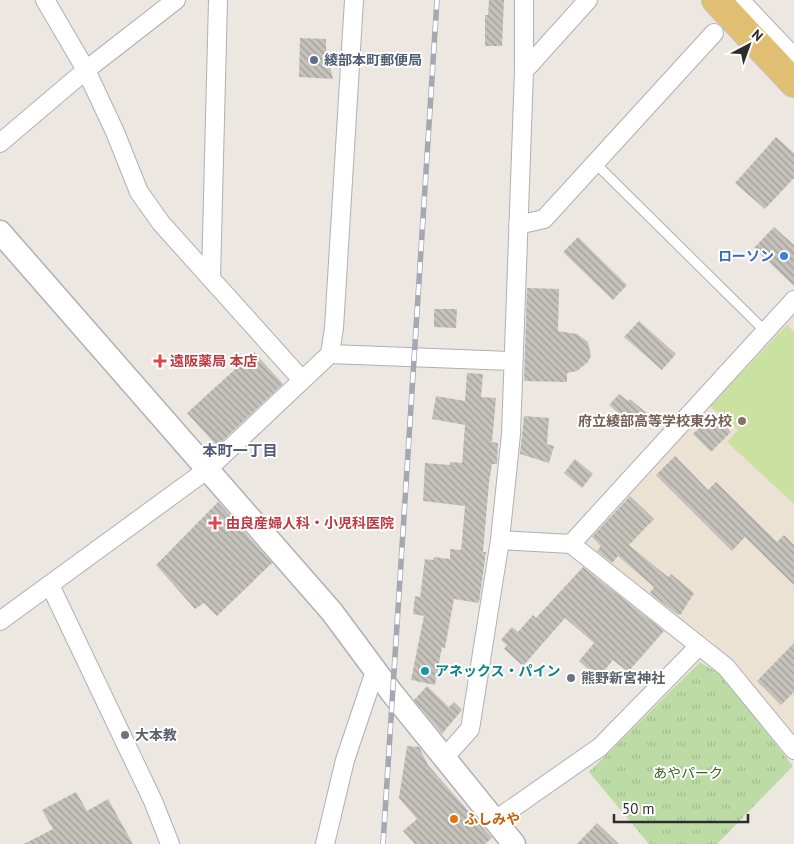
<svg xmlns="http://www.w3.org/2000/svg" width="794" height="844" viewBox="0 0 794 844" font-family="'PT Sans','Noto Sans JP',sans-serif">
<defs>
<pattern id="park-tufts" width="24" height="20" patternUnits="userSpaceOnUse" patternTransform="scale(1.25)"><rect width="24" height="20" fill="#bcdba5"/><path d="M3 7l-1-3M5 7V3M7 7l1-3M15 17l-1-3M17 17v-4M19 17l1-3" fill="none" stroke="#a2bc8e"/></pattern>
<pattern id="building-back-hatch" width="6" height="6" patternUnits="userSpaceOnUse" patternTransform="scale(1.25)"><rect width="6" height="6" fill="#c5c2bc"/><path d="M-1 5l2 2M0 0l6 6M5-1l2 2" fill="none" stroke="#a09e99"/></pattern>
</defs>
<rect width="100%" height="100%" fill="#ece7e1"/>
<path fill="#ebe2d3" d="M 794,309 L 794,738 L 719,654 L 717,646 L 707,637 L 695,634 L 586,543 L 585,533 Z"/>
<path fill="url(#park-tufts)" d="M 700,662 L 721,675 L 793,766 L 717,844 L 649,844 L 589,772 Z"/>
<path fill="#cbe1a2" d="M 787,325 L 794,332 L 794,504 L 727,442 L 738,430 L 710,406 Z"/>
<path fill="url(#building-back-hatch)" d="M 489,0 L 504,0 L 502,46 L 485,46 L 485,15 L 488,15 Z
M 300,38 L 326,39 L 326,48 L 333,79 L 299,77 Z
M 776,137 L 794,153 L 794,178 L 765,209 L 735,183 Z
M 774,227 L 794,245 L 794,286 L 754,248 Z
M 578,237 L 627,285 L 613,300 L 563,252 Z
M 527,288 L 559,289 L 558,331 L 577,334 L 588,342 L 591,356 L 588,362 L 577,371 L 567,373 L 567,382 L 524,381 Z
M 434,309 L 457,309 L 456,328 L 434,327 Z
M 639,321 L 676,354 L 662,370 L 624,337 Z
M 254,352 L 283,384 L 217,446 L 187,413 Z
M 467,373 L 483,374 L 481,397 L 496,398 L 492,442 L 498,443 L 497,464 L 492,464 L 489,483 L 483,552 L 486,552 L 479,603 L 454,599 L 445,648 L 442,647 L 435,685 L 411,680 L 424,616 L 413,614 L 415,596 L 420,597 L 425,559 L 433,560 L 434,557 L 450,559 L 450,549 L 461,550 L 465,506 L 423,501 L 425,463 L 450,465 L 450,462 L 462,463 L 465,425 L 432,419 L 436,396 L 465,401 Z
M 619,394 L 628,401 L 630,399 L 650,416 L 638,430 L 609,405 Z
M 713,414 L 731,432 L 711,452 L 693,434 Z
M 524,416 L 549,418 L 547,444 L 554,446 L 549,463 L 520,454 Z
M 675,456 L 708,490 L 716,482 L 777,542 L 784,535 L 794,545 L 794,585 L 745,537 L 732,551 L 656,475 Z
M 575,459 L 593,474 L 582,488 L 564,473 Z
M 630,496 L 654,519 L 629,545 L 668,577 L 671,574 L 694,593 L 681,614 L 678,615 L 650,593 L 654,587 L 618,556 L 612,563 L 597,551 L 601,546 L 592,537 Z
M 218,502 L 272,563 L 217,616 L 204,603 L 195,609 L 156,565 Z
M 583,567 L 664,631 L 628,672 L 613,660 L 598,678 L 579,661 L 594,643 L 565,618 L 523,666 L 504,649 L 507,645 L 501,640 L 512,627 L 518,632 L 533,615 L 536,618 Z
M 794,643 L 794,692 L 781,705 L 757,681 Z
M 427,686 L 449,707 L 454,702 L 462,710 L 442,734 L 414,700 Z
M 407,746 L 419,747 L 428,765 L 492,838 L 485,844 L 415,844 L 403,831 L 417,819 L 399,798 Z
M 76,792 L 87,811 L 108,799 L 133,844 L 24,844 L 53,829 L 42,810 Z
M 597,823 L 619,844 L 577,844 Z"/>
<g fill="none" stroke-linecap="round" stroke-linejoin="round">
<defs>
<path id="service" d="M 596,164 L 765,331"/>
<path id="minor" d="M 45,0 L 86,70 L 115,132 L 139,192 L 161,223 L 302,380
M 740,0 L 794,57
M 524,71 L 588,0
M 0,143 L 86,70 L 176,0
M 518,225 L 544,219 L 714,33
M 211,278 L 218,0
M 330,354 L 513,361
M 500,540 L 511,434 L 524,71 L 524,0
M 571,544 L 794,300
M 50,585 L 153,801 L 170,844
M 0,621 L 208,469 L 330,354 L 334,328 L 354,0
M 445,757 L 470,729 L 500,540 L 571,544 L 726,667 L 794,750
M 494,821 L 600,747 L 699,646
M 325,844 L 345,760 L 375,671"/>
<path id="tertiary" d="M 0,232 L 332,612 L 392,693 L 514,844"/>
<path id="primary" d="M 716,0 L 794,83"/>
</defs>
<use href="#service" stroke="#adb0b7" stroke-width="11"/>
<use href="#minor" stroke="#adb0b7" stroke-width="20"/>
<use href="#tertiary" stroke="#adb0b7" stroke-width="25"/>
<use href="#primary" stroke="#c4c4c4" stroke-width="30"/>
<use href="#service" stroke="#fff" stroke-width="9"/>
<use href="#minor" stroke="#fff" stroke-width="18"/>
<use href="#tertiary" stroke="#fff" stroke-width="22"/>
<use href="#primary" stroke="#e0be72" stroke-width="28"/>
<defs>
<path id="rail" d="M 383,844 L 437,0"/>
</defs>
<use href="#rail" stroke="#a4a8b4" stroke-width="5.5"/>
<use href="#rail" stroke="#fff" stroke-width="4" stroke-dasharray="11" stroke-linecap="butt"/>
</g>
<circle fill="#5c6f8a" stroke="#fff" stroke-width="2" cx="314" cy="60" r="5"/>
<circle fill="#3f7fe0" stroke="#fff" stroke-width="2" cx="784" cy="256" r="5"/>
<g fill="#e0444e" stroke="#fff" stroke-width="2">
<path d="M157.5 353.5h5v5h5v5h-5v5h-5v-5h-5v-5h5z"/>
<path d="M212.5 515.5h5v5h5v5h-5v5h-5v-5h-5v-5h5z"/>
</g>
<circle fill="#8d6e63" stroke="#fff" stroke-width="2" cx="742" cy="421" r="5"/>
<circle fill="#0f9aa8" stroke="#fff" stroke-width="2" cx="425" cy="671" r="5"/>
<g fill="#6b7280" stroke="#fff" stroke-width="2">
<circle cx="571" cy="678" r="5"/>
<circle cx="125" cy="735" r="5"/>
</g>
<circle fill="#e8710a" stroke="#fff" stroke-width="2" cx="454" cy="819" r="5"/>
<g text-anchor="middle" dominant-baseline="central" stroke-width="4" stroke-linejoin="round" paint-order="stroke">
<g font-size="14" font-weight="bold" fill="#4e5e75" stroke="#fff" text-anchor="start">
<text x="324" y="60">綾部本町郵便局</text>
</g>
<g font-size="14" font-weight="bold" fill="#366cbe" stroke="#fff" text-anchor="end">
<text x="774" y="256">ローソン</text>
</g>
<g font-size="14" font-weight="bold" fill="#be3a42" stroke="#fff" text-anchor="start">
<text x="170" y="361">遠阪薬局 本店</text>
<text x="226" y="523">由良産婦人科・小児科医院</text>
</g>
<g font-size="14" font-weight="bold" fill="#785e54" stroke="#fff" text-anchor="end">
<text x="732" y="421">府立綾部高等学校東分校</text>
</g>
<g font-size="14" font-weight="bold" fill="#0d838f" stroke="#fff" text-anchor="start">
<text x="435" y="671">アネックス・パイン</text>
</g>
<g font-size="14" font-weight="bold" fill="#5b616d" stroke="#fff" text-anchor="start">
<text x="581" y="678">熊野新宮神社</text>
<text x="135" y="735">大本教</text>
</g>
<g font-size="14" fill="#366224" stroke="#fff">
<text x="688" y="773">あやパーク</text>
</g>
<g font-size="14" font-weight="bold" fill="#c56008" stroke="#fff" text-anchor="start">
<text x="464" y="819">ふしみや</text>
</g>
<g font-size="15" font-weight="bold" fill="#525c78" stroke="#fff">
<text x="240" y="450">本町一丁目</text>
</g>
</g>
<g transform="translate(749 45) rotate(41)" stroke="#ffffff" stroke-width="4" paint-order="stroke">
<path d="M0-4L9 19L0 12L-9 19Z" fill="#2d2d2d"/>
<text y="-8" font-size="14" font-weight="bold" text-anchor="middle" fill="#2d2d2d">N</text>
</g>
<path d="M614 814v8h134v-8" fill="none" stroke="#2d2d2d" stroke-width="2.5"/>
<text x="622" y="814" font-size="15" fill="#2d2d2d" stroke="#ffffff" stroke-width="4" paint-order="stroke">50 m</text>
</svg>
